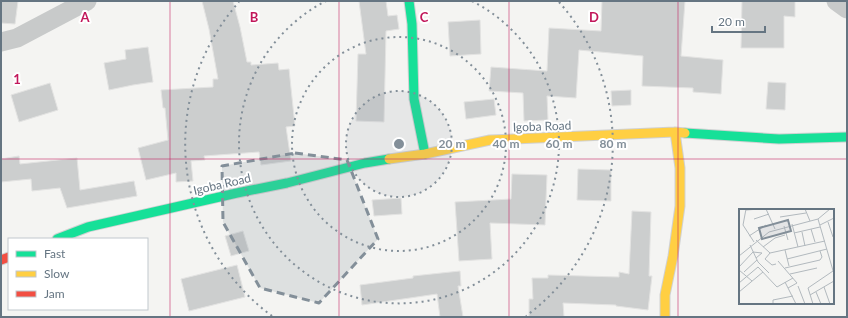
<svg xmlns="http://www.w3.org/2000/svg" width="848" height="318" viewBox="0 0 848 318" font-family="Lato,sans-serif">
<rect width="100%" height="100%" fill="#f4f4f2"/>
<path fill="#cccece" stroke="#e3e3e2" d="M 1,1 L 18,1 L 15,24 L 1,23 Z
M 202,1 L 233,1 L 240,27 L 247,62 L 251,62 L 251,65 L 278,63 L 279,70 L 289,69 L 295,126 L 286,127 L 291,161 L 261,165 L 259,152 L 204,156 L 205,160 L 191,161 L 193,181 L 176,182 L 176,173 L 146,180 L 138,148 L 168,140 L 165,108 L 163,108 L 161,90 L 213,87 L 213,79 L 218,79 L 209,29 Z
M 359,1 L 386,1 L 388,16 L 397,15 L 399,29 L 386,31 L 384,122 L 356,121 L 358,54 L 366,54 Z
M 602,1 L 685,1 L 681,56 L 723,60 L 721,94 L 693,92 L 693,88 L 642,86 L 643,56 L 579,50 L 576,98 L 547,96 L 548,120 L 524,121 L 523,93 L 489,91 L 491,67 L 547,71 L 549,28 L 601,31 Z
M 742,1 L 795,1 L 795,17 L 784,16 L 784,48 L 741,48 Z
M 480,20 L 481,54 L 450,56 L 448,22 Z
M 148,47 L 153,82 L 133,85 L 109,90 L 104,63 L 126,59 L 125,50 Z
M 768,82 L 786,83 L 785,110 L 766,109 Z
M 50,83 L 58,110 L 19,122 L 11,95 Z
M 631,90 L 631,105 L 612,106 L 611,91 Z
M 494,99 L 496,115 L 466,119 L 464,102 Z
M 19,156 L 20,164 L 77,158 L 80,190 L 134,181 L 137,196 L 67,208 L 60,188 L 32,191 L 31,179 L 1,182 L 1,159 Z
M 578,169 L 611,170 L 611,201 L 577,200 Z
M 512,174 L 547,175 L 545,225 L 490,223 L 492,259 L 459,261 L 455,202 L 511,199 Z
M 401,198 L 402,214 L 374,216 L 372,200 Z
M 632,211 L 651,212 L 649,276 L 652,276 L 648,310 L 616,306 L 616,305 L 563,303 L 564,317 L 529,317 L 529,299 L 533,299 L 532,278 L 548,278 L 548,275 L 619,277 L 619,272 L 629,274 Z
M 243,231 L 249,251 L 231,256 L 225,236 Z
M 237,265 L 245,297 L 189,311 L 181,279 Z
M 460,271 L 461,286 L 458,286 L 463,317 L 440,317 L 437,294 L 362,305 L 360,285 L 413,278 L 413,276 Z"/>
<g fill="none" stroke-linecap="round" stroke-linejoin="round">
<defs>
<path id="fast" d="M 409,1 L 412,24 L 414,99 L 425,154
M 685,133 L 779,139 L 847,137
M 57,239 L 88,227 L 237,193 L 287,183 L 365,163 L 389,159"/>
<path id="slow" d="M 389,159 L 425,154 L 490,140 L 675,132 L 685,133
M 665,317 L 665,295 L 673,256 L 680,206 L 680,168 L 675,132"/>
<path id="jam" d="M 1,260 L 9,257"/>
</defs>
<use href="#fast" stroke="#d0d1d2" stroke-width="11"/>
<use href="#slow" stroke="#d0d1d2" stroke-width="11"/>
<use href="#jam" stroke="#d0d1d2" stroke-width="11"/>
<path stroke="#c8caca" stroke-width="19" d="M 836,1 L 847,9
M 1,42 L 17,38 L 87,1"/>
<use href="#fast" stroke="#16e098" stroke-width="9"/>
<use href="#slow" stroke="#ffcf43" stroke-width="9"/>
<use href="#jam" stroke="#f24e42" stroke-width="9"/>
</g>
<path fill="#838f99" fill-opacity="0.2" stroke="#838f99" stroke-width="3" stroke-dasharray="8 5" stroke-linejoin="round" d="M 295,153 L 347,160 L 378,239 L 319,303 L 260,288 L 223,222 L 222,166 Z"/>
<path fill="none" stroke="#c2185b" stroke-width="1" stroke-opacity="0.55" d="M 170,1 L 170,317M 339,1 L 339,317M 509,1 L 509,317M 678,1 L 678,317M 1,159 L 847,159"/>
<circle cx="399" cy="144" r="53" fill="#838f99" fill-opacity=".12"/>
<g fill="none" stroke="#838f99" stroke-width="2" stroke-dasharray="2 4">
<circle cx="399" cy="144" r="53"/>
<circle cx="399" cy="144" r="107"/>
<path d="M472 1A160 160 0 1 1 326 1"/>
<path d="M272 316A214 214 0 0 1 239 2M559 2A214 214 0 0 1 526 316"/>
</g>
<g text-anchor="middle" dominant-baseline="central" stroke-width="4" stroke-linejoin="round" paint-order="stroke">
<g font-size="12" fill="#657582" stroke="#fff">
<text transform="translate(542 126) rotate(-2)">Igoba Road</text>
<text transform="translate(222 184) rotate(-13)">Igoba Road</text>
</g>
</g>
<g transform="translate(739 209)">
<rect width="95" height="95" fill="#f4f4f2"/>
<path fill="none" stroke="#b2b9be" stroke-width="1" d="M 7,0 L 4,16 L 15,33M 27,0 L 36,20M 66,0 L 71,12M 7,1 L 21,0M 41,8 L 67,4M 15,10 L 30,5M 79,10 L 95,65M 89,13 L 94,28M 53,15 L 59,38M 81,16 L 95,9M 45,17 L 49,31M 72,20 L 76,33M 63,23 L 66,37M 55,24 L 81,18M 10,27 L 27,16M 17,31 L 31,44M 11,36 L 19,53 L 30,64M 24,38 L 36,29 L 46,26M 46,41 L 50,57M 0,47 L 30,23 L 79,10 L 91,0M 48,50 L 88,40M 39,52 L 58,74 L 49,79M 37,55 L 33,56 L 26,50 L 31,44 L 86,32M 0,58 L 14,43 L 23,44 L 17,49M 19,58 L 38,78 L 54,69M 46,59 L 81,51 L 83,48 L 81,42M 0,61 L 13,72M 5,63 L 18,51M 51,65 L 78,59M 46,73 L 57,95M 0,74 L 19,58M 59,77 L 66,95M 85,78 L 91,95M 0,83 L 24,63M 77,83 L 82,95M 71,86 L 95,72M 34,95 L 34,91 L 54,87M 74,95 L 69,79 L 94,62"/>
<path fill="#838f99" fill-opacity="0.15" stroke="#838f99" stroke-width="2" d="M 49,11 L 52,22 L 23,30 L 20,19 Z"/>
<rect width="95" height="95" fill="none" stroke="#657582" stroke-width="2"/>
</g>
<g font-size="13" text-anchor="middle" font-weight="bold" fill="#c2185b" stroke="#fff" stroke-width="4" stroke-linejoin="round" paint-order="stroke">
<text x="85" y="22">A</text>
<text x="254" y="22">B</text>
<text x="424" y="22">C</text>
<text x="594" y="22">D</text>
<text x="17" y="84">1</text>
</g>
<circle cx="399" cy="144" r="6" fill="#838f99" stroke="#fff" stroke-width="2"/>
<g font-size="12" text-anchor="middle" font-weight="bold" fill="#838f99" stroke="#fff" stroke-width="4" stroke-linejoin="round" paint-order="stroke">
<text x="452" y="148">20 m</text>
<text x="506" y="148">40 m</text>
<text x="559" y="148">60 m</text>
<text x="613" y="148">80 m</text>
</g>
<rect width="848" height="318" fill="none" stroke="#657582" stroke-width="4"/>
<rect x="8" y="238" width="140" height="72" fill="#ffffff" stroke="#c1c8cd"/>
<rect x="16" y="251" width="20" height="6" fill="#16e098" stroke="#c1c8cd"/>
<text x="44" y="258" font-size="12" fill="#657582">Fast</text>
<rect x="16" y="271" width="20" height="6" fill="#ffcf43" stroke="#c1c8cd"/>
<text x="44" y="278" font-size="12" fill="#657582">Slow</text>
<rect x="16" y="291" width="20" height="6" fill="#f24e42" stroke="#c1c8cd"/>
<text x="44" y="298" font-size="12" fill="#657582">Jam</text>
<path d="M712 26v6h53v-6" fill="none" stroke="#657582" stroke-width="2"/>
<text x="718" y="26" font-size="12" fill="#657582" stroke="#ffffff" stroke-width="3" paint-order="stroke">20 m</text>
</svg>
